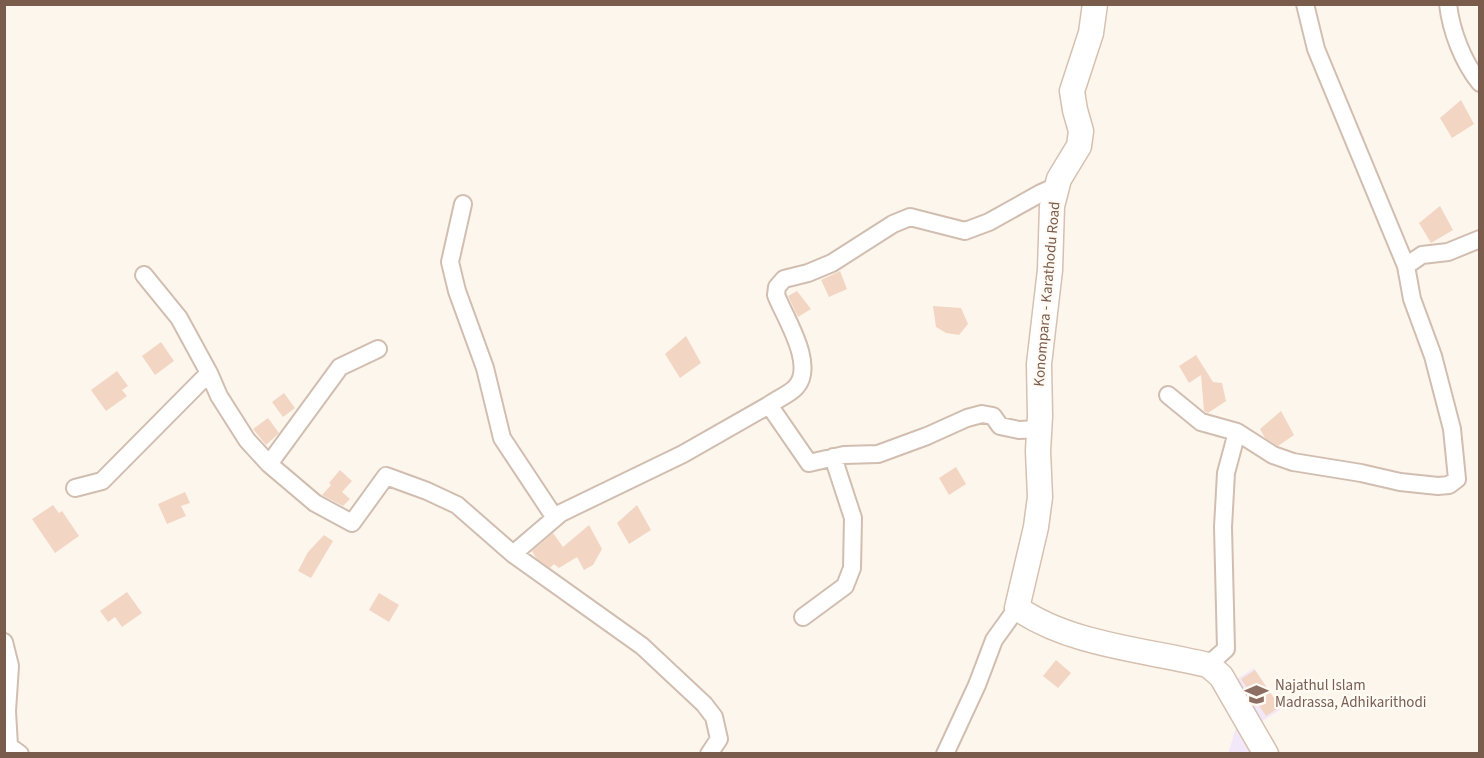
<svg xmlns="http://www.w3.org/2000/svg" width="1484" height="758" viewBox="0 0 1484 758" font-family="'Source Sans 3',sans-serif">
<rect width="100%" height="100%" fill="#fdf6ec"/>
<path fill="#f3e8fa" d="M 1254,668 L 1281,709 L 1261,722 L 1234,681 Z
M 1242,725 L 1259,753 L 1228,754 L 1236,728 Z"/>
<path fill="#f3d5c3" d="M 1461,100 L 1474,124 L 1452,138 L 1440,118 Z
M 1440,206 L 1453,230 L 1431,243 L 1419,223 Z
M 840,271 L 847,289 L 829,297 L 821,280 Z
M 797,291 L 811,309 L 798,317 L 788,296 Z
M 933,306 L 961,308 L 968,324 L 959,335 L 946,333 L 936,327 Z
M 686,336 L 701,363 L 680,378 L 665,354 Z
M 161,342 L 174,361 L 155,375 L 142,356 Z
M 1196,355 L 1213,382 L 1222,383 L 1226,401 L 1208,413 L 1204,411 L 1201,375 L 1189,383 L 1179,366 Z
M 117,371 L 128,386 L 122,390 L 127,396 L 106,411 L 91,390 Z
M 284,393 L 295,408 L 283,417 L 272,402 Z
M 1281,411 L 1294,435 L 1278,446 L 1265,438 L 1260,429 Z
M 268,418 L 279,433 L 266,445 L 253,429 Z
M 956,467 L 966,484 L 949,495 L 939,478 Z
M 340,470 L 352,481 L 342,492 L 350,499 L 343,506 L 322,495 L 331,485 L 329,483 Z
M 185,492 L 190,503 L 181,506 L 186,516 L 167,524 L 158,504 Z
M 53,505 L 59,513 L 62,511 L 79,536 L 55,553 L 32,519 Z
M 637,505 L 651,530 L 629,544 L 617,523 Z
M 589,525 L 602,549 L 593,565 L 584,570 L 577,557 L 559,568 L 554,564 L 550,568 L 536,558 L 532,551 L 553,533 L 563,547 Z
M 324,535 L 333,541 L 311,578 L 298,571 L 308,552 Z
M 127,592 L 142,613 L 122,627 L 115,617 L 108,622 L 100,611 Z
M 379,593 L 399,605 L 389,622 L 369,610 Z
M 1056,660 L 1071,673 L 1058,688 L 1043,676 Z
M 1255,670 L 1280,707 L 1266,716 L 1241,679 Z"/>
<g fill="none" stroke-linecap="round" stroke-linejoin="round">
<defs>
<path id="street" d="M 1448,4 C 1451,31 1463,62 1480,83
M 463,204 L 450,262 L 457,291 L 485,368 L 502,438 L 555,518
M 1406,266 L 1422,255 L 1448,252 L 1480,239
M 144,275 L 179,318 L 209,373 L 219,396 L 247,440 L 269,464 L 315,503 L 352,523 L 386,476 L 427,491 L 457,505 L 513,554 L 561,513 L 683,454 L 769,405 L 809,463 L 844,455 L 878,454 L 927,436 L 967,418 L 982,414 L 993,416 L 1000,426 L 1019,430 L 1039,429
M 1168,395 L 1201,422 L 1237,432 L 1226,473 L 1223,527 L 1226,649 L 1208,665
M 769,405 C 777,399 790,394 796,387 C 816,365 785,318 776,295 L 777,287 L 784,279 L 808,273 L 832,263 L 893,224 L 910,217 L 965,231 L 989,222 L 1041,193 L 1057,186
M 1237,432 L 1273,455 L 1293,462 L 1361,473 L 1400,482 L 1438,486 L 1449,485 L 1457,479 L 1452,429 L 1433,356 L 1412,299 L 1406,266 L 1316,49 L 1305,4
M 269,464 L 340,367 L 378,349
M 75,488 L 102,481 L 209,373
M 513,554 L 642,646 L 704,704 L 714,717 L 719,739 L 709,754
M 803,617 L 845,586 L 852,568 L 853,518 L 833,457
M 4,642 L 10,666 L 7,711 L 9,746 L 20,754
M 945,754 L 977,685 L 994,640 L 1017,608"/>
<path id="secondary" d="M 1095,4 L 1091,33 L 1072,91 L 1075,110 L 1081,131 L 1079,146 L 1059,179 L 1052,206 L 1050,270 L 1039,364 L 1040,416 L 1038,451 L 1040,497 L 1036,527 L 1017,608 C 1070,645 1146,650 1208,665 L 1221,676 L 1266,754"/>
</defs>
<use href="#street" stroke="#d1beb0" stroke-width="20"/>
<use href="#secondary" stroke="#d6c0b0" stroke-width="27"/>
<use href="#street" stroke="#fff" stroke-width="16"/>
<use href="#secondary" stroke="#fff" stroke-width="24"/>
</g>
<defs>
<symbol id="school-bare" viewBox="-9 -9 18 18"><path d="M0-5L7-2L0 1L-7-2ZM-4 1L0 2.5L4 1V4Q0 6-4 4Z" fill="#8d6e63" stroke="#fffaf3" stroke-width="2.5" paint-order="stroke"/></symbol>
</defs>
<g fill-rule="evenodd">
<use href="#school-bare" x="1240" y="678" width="33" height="33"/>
</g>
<g text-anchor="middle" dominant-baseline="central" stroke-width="4.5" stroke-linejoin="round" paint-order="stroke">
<g font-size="15" fill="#7a5c4d" stroke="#fffaf3">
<text transform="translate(1047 294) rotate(-85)">Konompara - Karathodu Road</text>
</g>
<g font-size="15" fill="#785e54" stroke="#fffaf3" text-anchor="start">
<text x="1275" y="685">Najathul Islam<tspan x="1275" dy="17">Madrassa, Adhikarithodi</tspan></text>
</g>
</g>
<rect width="1484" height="758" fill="none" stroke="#7a5c4d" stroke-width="12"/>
</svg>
